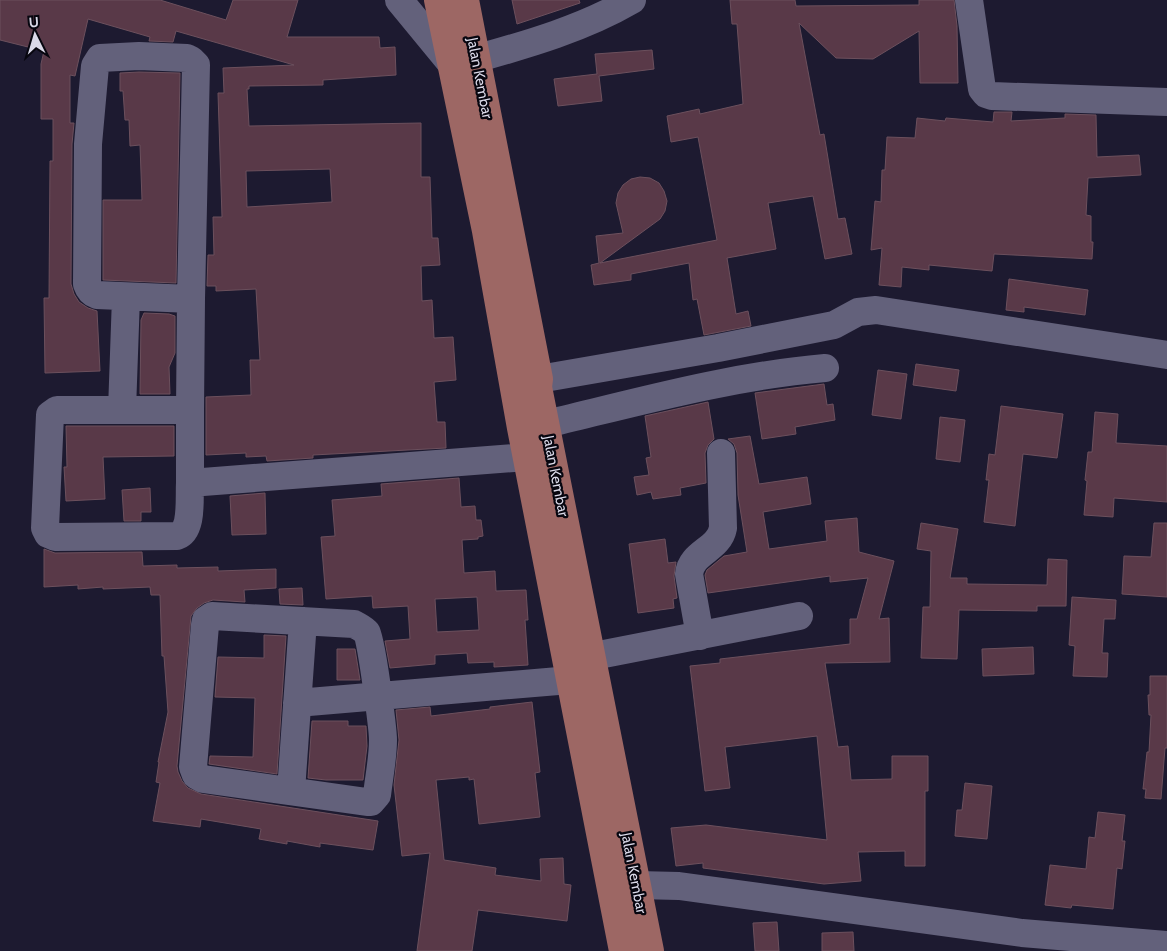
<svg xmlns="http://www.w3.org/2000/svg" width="1167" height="951" viewBox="0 0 1167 951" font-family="Cabin,sans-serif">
<rect width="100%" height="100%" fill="#1d1a30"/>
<path fill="#593948" stroke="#6c505d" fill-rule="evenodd" d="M 0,0 L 160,0 L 226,20 L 233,0 L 298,0 L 287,37 L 379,37 L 380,48 L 395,47 L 396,75 L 323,80 L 323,85 L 249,86 L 249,89 L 247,89 L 249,126 L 421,123 L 421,177 L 430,177 L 432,238 L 438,238 L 440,265 L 421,266 L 422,301 L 432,300 L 434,338 L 453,337 L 456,380 L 434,382 L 437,422 L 445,422 L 446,448 L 313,455 L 313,458 L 267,461 L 266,456 L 246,457 L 246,453 L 206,455 L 206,397 L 251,395 L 250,360 L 260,360 L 256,289 L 216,291 L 216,286 L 207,286 L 208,255 L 214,255 L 213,217 L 222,217 L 218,93 L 224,93 L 223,68 L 294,65 L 176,31 L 173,42 L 149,41 L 150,37 L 88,19 L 75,76 L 70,75 L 70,123 L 74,123 L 72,144 L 71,284 L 74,294 L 79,302 L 88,308 L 97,311 L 100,371 L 45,373 L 44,298 L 49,298 L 50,161 L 53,161 L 53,119 L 41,119 L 41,64 L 44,51 L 0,40 ZM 330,169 L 332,202 L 247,207 L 246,171 Z
M 512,0 L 579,0 L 580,3 L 517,24 Z
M 730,0 L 795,0 L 796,6 L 919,5 L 919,0 L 954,0 L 957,26 L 958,83 L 920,83 L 919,31 L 873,59 L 836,58 L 799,23 L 820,135 L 824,134 L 838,219 L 845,218 L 852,254 L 825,259 L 813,196 L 768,203 L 776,249 L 727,258 L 736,314 L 748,311 L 751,326 L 704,335 L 697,299 L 693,300 L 689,263 L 631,274 L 631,280 L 594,285 L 591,265 L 599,263 L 596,236 L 623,233 L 616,203 L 618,193 L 623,185 L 631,179 L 640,177 L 650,178 L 659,183 L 664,191 L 667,201 L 665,211 L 660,219 L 600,263 L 717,240 L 698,137 L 671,142 L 667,116 L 699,109 L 700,114 L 743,104 L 737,24 L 732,24 Z
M 652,50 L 654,69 L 599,76 L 602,101 L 558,106 L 554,79 L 597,74 L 595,54 Z
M 139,72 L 180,73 L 176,283 L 103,280 L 103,200 L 142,200 L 140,145 L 130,146 L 129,120 L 125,120 L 123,91 L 120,91 L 120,73 Z
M 994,112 L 1012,112 L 1011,121 L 1065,118 L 1065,114 L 1096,115 L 1097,157 L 1139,155 L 1141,175 L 1088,178 L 1086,215 L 1091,216 L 1091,242 L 1093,242 L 1092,259 L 994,254 L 992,271 L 929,265 L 929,270 L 902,267 L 901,287 L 879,285 L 882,248 L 871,250 L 875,201 L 881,202 L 882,170 L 885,170 L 887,137 L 915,138 L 917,118 L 945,121 L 946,118 L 993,122 Z
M 1009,279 L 1088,290 L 1085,315 L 1024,307 L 1024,312 L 1006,310 Z
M 144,313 L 169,314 L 175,316 L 175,353 L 169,367 L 170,394 L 140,394 L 141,320 Z
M 916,364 L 959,370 L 956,391 L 913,385 Z
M 878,370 L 907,374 L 901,419 L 872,415 Z
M 824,384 L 827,405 L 833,404 L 835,420 L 795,427 L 796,434 L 762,439 L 755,393 Z
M 708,402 L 714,439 L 708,445 L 705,453 L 706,483 L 680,488 L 681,495 L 653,499 L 651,492 L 637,495 L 634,477 L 649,475 L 646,458 L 651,457 L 645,416 Z
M 1001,406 L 1063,414 L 1057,458 L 1023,454 L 1015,526 L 984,522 L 989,480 L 986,480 L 989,454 L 995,455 Z
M 1095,412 L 1118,414 L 1116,443 L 1167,446 L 1167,502 L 1114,498 L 1113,517 L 1084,515 L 1087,481 L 1085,480 L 1088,452 L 1092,452 Z
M 940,417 L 965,420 L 960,462 L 936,459 Z
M 66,426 L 174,426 L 174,456 L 103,457 L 105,499 L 66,501 L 64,467 L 67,467 Z
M 750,436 L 759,484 L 807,477 L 811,504 L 763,512 L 769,549 L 827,541 L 825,521 L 857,518 L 859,552 L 894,561 L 879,619 L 889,618 L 890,662 L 825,663 L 838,747 L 848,746 L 851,780 L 892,779 L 892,756 L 928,756 L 928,791 L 925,791 L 925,866 L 905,866 L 905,851 L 858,852 L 861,881 L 824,884 L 703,868 L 703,863 L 676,866 L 671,828 L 706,825 L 827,840 L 817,736 L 725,747 L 730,788 L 705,791 L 690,666 L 720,663 L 720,659 L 850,644 L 850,619 L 857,619 L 868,578 L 830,582 L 830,576 L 708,593 L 705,575 L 707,570 L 724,556 L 747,552 L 738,495 L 737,453 L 734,444 L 728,439 Z
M 459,478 L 461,507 L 475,506 L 476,520 L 481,520 L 483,536 L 478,537 L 478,539 L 462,540 L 464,573 L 495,571 L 496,591 L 526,590 L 528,620 L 525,620 L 528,665 L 494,667 L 494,662 L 468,663 L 467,653 L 435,655 L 435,664 L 390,668 L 385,641 L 410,639 L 408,606 L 373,608 L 372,596 L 326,599 L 321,537 L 335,536 L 332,500 L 382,496 L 381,484 ZM 477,597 L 479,630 L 437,632 L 435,599 Z
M 150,488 L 151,512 L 141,512 L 141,521 L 124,521 L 122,490 Z
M 265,493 L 266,534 L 232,535 L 230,496 Z
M 921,523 L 958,529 L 950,578 L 967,578 L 967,584 L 1047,585 L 1048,559 L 1067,560 L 1066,606 L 1037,606 L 1037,611 L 959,610 L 957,659 L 921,658 L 923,607 L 930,607 L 931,551 L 917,549 Z
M 1154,523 L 1167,523 L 1167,597 L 1122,594 L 1124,556 L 1151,557 Z
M 665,539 L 668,563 L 676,562 L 674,576 L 677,598 L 673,599 L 674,608 L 638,613 L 629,544 Z
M 44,549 L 55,553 L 142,552 L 143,566 L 177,565 L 177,568 L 218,567 L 218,571 L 276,569 L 276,588 L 244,590 L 245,602 L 213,600 L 204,603 L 197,608 L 191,616 L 177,766 L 178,772 L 182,781 L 188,788 L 201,794 L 378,821 L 373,850 L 320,843 L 320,847 L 287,841 L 287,844 L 259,839 L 261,829 L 201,819 L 200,827 L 153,821 L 160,783 L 156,782 L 159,762 L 158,762 L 168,712 L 164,656 L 162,656 L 160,595 L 151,595 L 150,587 L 103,589 L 103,587 L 78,589 L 78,585 L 44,587 Z
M 302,588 L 303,605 L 280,604 L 279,589 Z
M 1072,597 L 1116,600 L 1115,619 L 1104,619 L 1102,653 L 1108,653 L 1107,677 L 1073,676 L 1075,646 L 1069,645 Z
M 264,635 L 286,636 L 277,774 L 209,764 L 210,756 L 253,757 L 255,698 L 215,697 L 218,657 L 264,658 Z
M 1033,647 L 1034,674 L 983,676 L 982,649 Z
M 337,649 L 355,649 L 360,680 L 337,680 Z
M 1150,676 L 1167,676 L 1167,748 L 1165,748 L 1161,799 L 1145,798 L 1146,789 L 1143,789 L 1147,752 L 1149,752 L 1151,715 L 1149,715 L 1148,695 L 1150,695 Z
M 532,702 L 540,772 L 535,773 L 540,817 L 479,824 L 474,779 L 469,780 L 469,777 L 436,780 L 444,860 L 496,868 L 495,875 L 541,881 L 540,859 L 563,858 L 564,884 L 571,885 L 567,921 L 478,910 L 472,951 L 417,951 L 430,853 L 402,856 L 394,785 L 399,740 L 396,710 L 430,707 L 431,716 L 490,709 L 490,707 Z
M 312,721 L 348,721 L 348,726 L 366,726 L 367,746 L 363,780 L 326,780 L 308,778 Z
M 965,783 L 992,786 L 987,839 L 955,836 L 957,810 L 962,810 Z
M 1098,812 L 1125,815 L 1122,841 L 1125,841 L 1122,869 L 1117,868 L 1113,909 L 1072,905 L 1071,908 L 1045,905 L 1050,865 L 1086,869 L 1089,837 L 1095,838 Z
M 777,922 L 779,951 L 755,951 L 753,923 Z
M 853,932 L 854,951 L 822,951 L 822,933 Z"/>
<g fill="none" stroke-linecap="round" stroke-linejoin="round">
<path stroke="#63617b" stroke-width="28" d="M 399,0 L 450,62
M 969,0 L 982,89 L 986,94 L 992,96 L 1167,102
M 475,59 C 529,44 584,28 632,0
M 539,379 L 718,348 L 834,325 L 858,312 L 876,310 L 1167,355
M 122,410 L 126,297
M 190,410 L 191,299 L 196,65 L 191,60 L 187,58 L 139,56 L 100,58 L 95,66 L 88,144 L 87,284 C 89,290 91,293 97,295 L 191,299
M 546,424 C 638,402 731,376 825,368
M 190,483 L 190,410 L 57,410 L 50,415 L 45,528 L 48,534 L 55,537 L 177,536 C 193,530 189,499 190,483 L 527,457
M 212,616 L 354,624 C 359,627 364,629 367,633 C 371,638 383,729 383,740 C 383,758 379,777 377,795 L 371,802 L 367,802 L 203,779 L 196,775 L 193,767 L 205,625 L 206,620 Z
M 700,636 L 689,574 C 691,552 719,550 723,528 L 721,453
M 568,661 L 799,616
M 297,703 L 594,678
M 291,791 L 303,621
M 637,885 L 679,886 L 1022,933 L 1167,945"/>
<path stroke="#9d6764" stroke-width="28" d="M 438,0 L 486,231 L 521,428 L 623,951
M 465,0 L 539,379 L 538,387 L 650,951"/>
</g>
<g text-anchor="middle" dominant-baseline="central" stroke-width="4.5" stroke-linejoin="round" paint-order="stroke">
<g font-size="15" fill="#dad9e8" stroke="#07060f">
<text transform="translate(480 78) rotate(79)">Jalan Kembar</text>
<text transform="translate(556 476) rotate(79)">Jalan Kembar</text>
<text transform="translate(634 873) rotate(79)">Jalan Kembar</text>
</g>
</g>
<g transform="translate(35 35) rotate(355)" stroke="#07060f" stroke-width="4" paint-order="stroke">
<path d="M0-4L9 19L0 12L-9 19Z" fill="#dad9e8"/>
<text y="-8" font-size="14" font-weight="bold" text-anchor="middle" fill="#dad9e8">U</text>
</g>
</svg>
